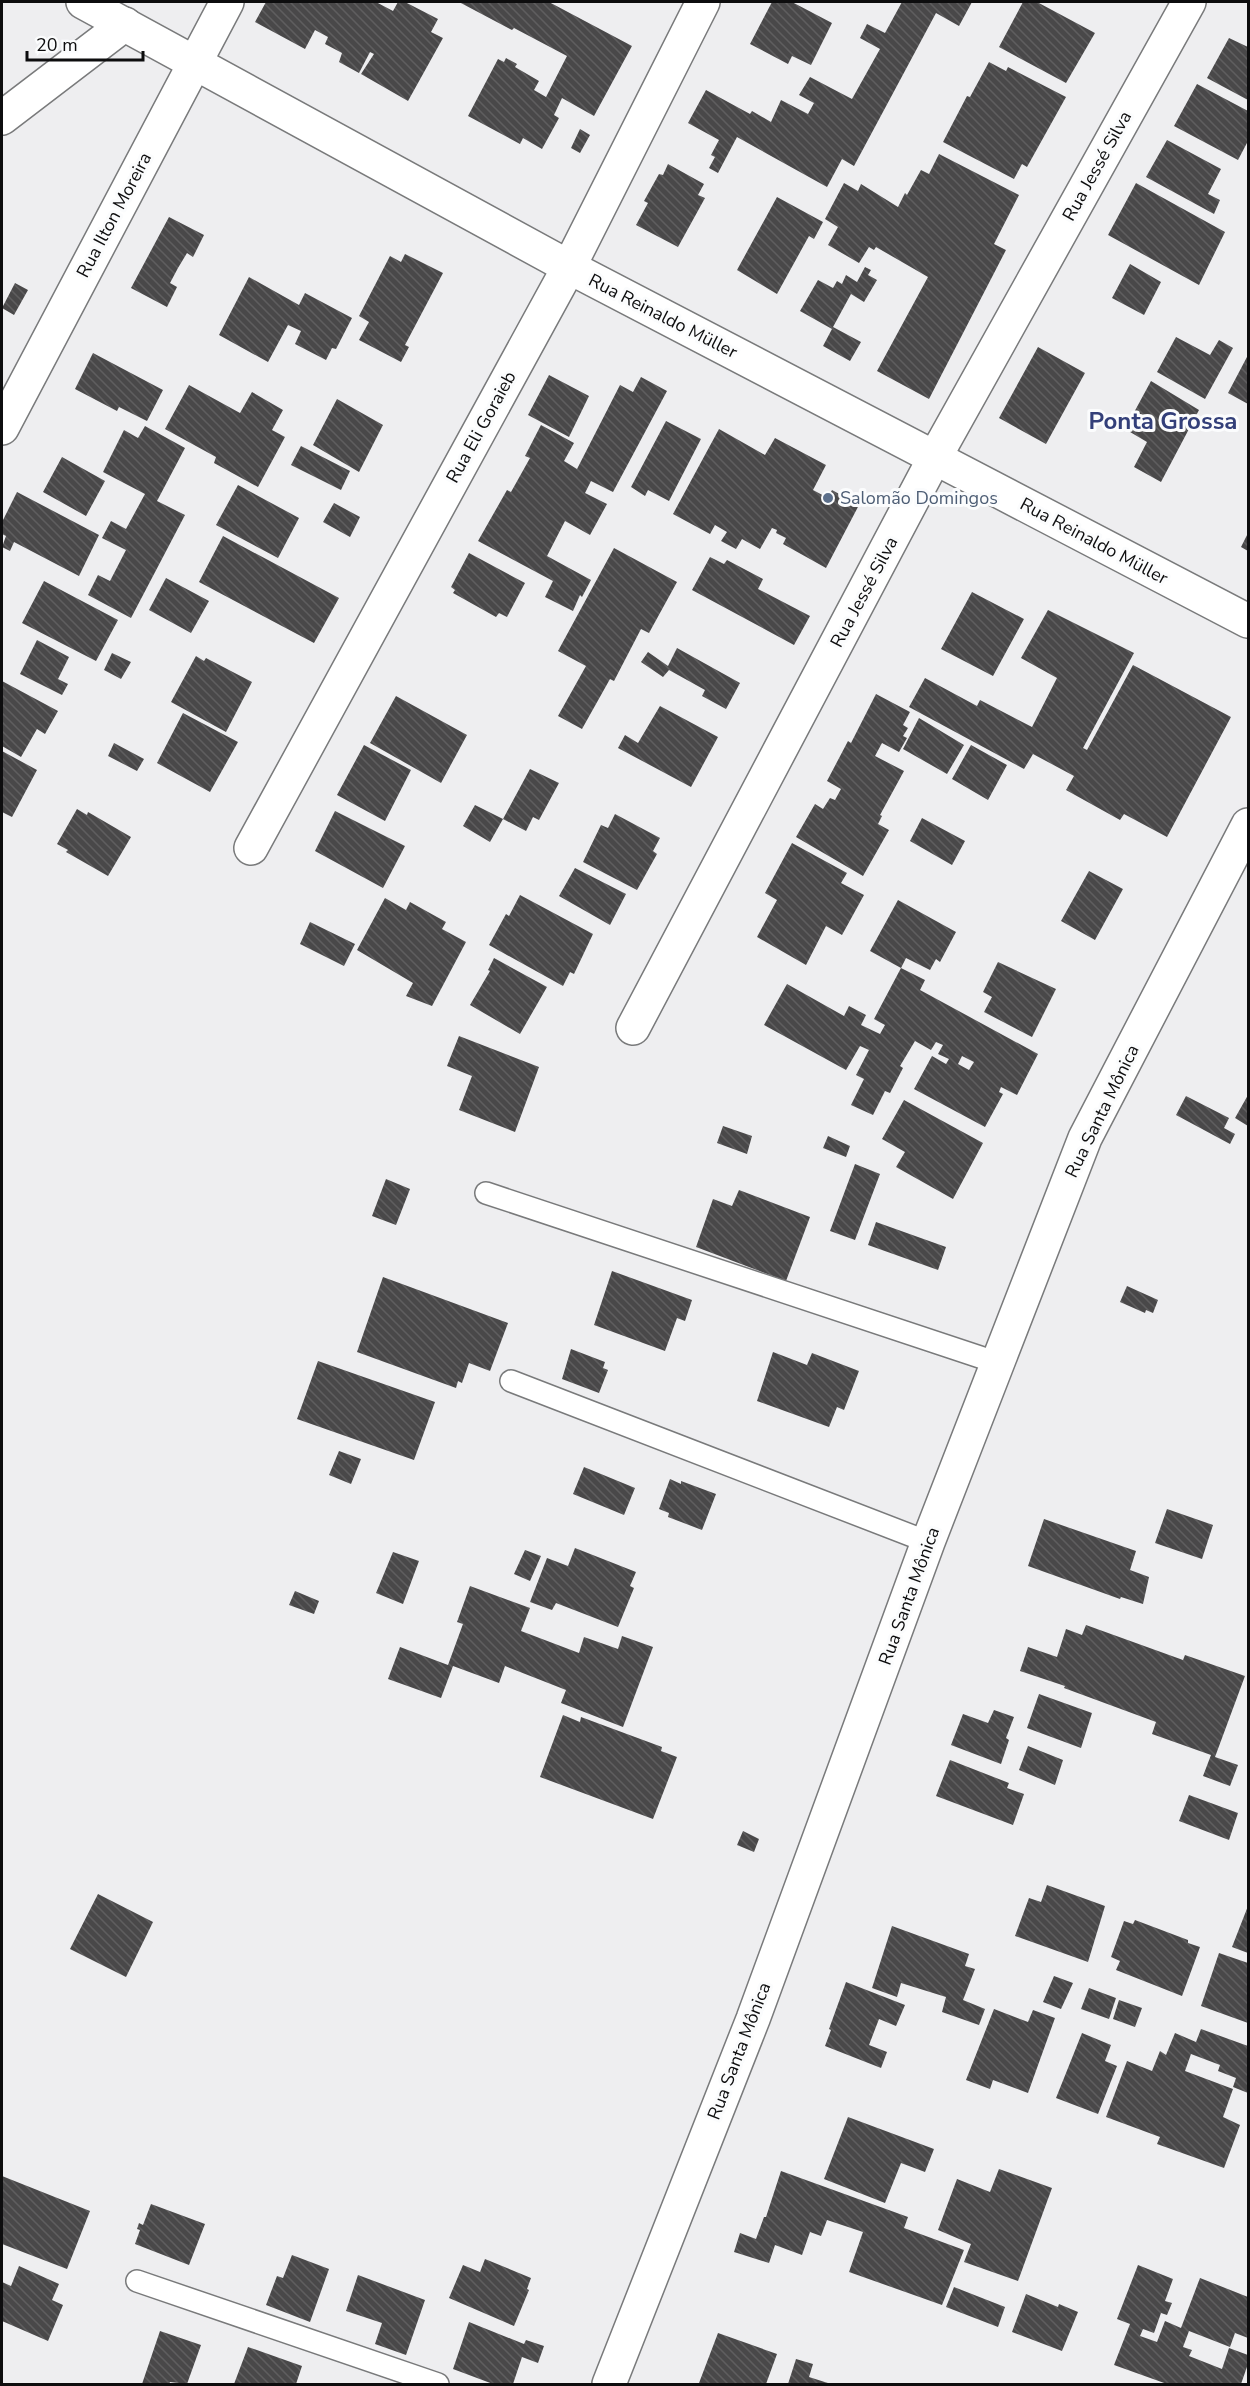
<svg xmlns="http://www.w3.org/2000/svg" width="1250" height="2386" viewBox="0 0 1250 2386" font-family="'Nunito Sans',sans-serif">
<defs>
<pattern id="building-back-hatch" width="6" height="6" patternUnits="userSpaceOnUse" patternTransform="scale(1.5)"><rect width="6" height="6" fill="#494849"/><path d="M-1 5l2 2M0 0l6 6M5-1l2 2" fill="none" stroke="#5f5e5f"/></pattern>
</defs>
<rect width="100%" height="100%" fill="#eeeef0"/>
<path fill="url(#building-back-hatch)" fill-rule="evenodd" d="M 266,2 L 376,2 L 393,11 L 398,2 L 405,2 L 438,19 L 431,32 L 443,38 L 408,101 L 361,74 L 374,54 L 370,52 L 359,73 L 339,62 L 342,53 L 325,44 L 328,37 L 315,30 L 305,49 L 255,22 Z
M 459,2 L 549,2 L 632,46 L 594,116 L 562,98 L 554,115 L 559,118 L 542,149 L 523,138 L 520,144 L 468,116 L 498,59 L 504,62 L 506,58 L 517,64 L 515,67 L 539,81 L 534,90 L 546,97 L 567,56 L 514,28 L 512,30 Z
M 772,2 L 792,2 L 832,23 L 811,65 L 792,56 L 788,64 L 750,44 Z
M 902,2 L 972,2 L 959,26 L 936,13 L 854,166 L 842,159 L 827,187 L 737,137 L 718,173 L 709,168 L 715,157 L 711,155 L 719,140 L 688,123 L 706,90 L 750,114 L 752,111 L 771,122 L 781,100 L 808,114 L 814,103 L 799,95 L 810,77 L 852,99 L 880,49 L 860,38 L 867,24 L 885,33 Z
M 1023,2 L 1037,2 L 1095,33 L 1066,83 L 999,47 Z
M 1229,38 L 1248,47 L 1248,100 L 1207,78 Z
M 989,62 L 1006,71 L 1008,67 L 1066,97 L 1027,167 L 1022,164 L 1014,179 L 943,142 L 967,96 L 970,97 Z
M 1197,84 L 1248,111 L 1248,141 L 1238,160 L 1174,126 Z
M 580,129 L 590,135 L 580,153 L 571,148 Z
M 1167,140 L 1221,169 L 1208,194 L 1220,200 L 1214,214 L 1146,177 Z
M 939,154 L 1019,195 L 994,244 L 1006,250 L 929,399 L 877,371 L 928,277 L 876,247 L 874,250 L 869,247 L 859,263 L 828,245 L 838,227 L 825,219 L 844,183 L 858,191 L 861,184 L 898,207 L 905,193 L 907,195 L 921,170 L 929,174 Z
M 668,164 L 704,184 L 698,195 L 705,198 L 678,247 L 636,225 L 648,203 L 644,201 L 659,174 L 663,175 Z
M 1136,183 L 1225,232 L 1199,285 L 1108,235 Z
M 777,197 L 823,222 L 814,239 L 809,236 L 777,294 L 737,270 Z
M 169,217 L 204,235 L 193,257 L 187,253 L 178,268 L 170,283 L 177,287 L 167,307 L 131,288 Z
M 405,254 L 443,273 L 405,345 L 409,347 L 401,362 L 359,340 L 369,322 L 359,316 L 390,256 L 401,262 Z
M 1130,264 L 1161,282 L 1144,315 L 1112,298 Z
M 865,267 L 871,270 L 868,275 L 877,280 L 864,302 L 851,294 L 833,327 L 861,342 L 850,361 L 823,346 L 832,329 L 800,311 L 818,280 L 833,288 L 837,281 L 842,284 L 846,275 L 857,282 Z
M 249,277 L 299,305 L 305,293 L 352,318 L 336,349 L 332,348 L 326,360 L 295,344 L 301,331 L 288,325 L 268,362 L 219,335 Z
M 15,283 L 28,290 L 14,315 L 2,308 Z
M 1176,337 L 1210,355 L 1219,340 L 1233,348 L 1205,399 L 1157,372 Z
M 1038,347 L 1085,373 L 1046,444 L 999,418 Z
M 93,353 L 163,390 L 147,421 L 119,407 L 117,411 L 75,389 Z
M 1248,355 L 1248,404 L 1228,393 Z
M 549,375 L 589,396 L 569,437 L 528,415 Z
M 641,377 L 667,391 L 613,492 L 591,481 L 585,493 L 607,504 L 590,535 L 565,521 L 547,556 L 591,580 L 582,597 L 580,595 L 573,611 L 545,597 L 553,581 L 478,541 L 507,490 L 511,492 L 530,458 L 525,456 L 541,425 L 574,443 L 564,461 L 577,469 L 620,385 L 633,392 Z
M 1151,381 L 1199,410 L 1161,482 L 1134,467 L 1147,442 L 1125,429 Z
M 189,385 L 240,413 L 252,392 L 283,410 L 272,430 L 285,437 L 258,487 L 214,463 L 216,457 L 165,429 Z
M 337,399 L 383,425 L 359,472 L 313,445 Z
M 666,421 L 701,439 L 669,501 L 648,490 L 645,496 L 631,487 Z
M 145,426 L 185,448 L 157,501 L 185,515 L 131,618 L 88,595 L 98,575 L 110,581 L 126,550 L 102,538 L 111,521 L 126,529 L 145,494 L 103,472 L 124,430 L 138,438 Z
M 719,429 L 765,455 L 775,438 L 826,465 L 813,490 L 828,498 L 832,490 L 859,505 L 826,568 L 783,544 L 786,538 L 776,533 L 777,530 L 772,528 L 760,549 L 742,539 L 736,549 L 721,541 L 727,532 L 715,525 L 710,534 L 673,514 Z
M 301,446 L 350,471 L 341,490 L 291,465 Z
M 62,457 L 105,481 L 86,516 L 43,492 Z
M 238,485 L 299,518 L 278,558 L 216,525 Z
M 17,492 L 99,535 L 79,576 L 14,542 L 10,551 L 2,547 L 6,536 L 2,534 L 2,522 Z
M 334,503 L 360,517 L 350,537 L 323,522 Z
M 1248,533 L 1248,551 L 1241,547 Z
M 223,536 L 339,598 L 314,643 L 199,582 Z
M 614,548 L 677,582 L 649,633 L 641,629 L 614,681 L 610,679 L 582,729 L 558,716 L 586,666 L 558,651 Z
M 469,553 L 525,583 L 507,617 L 499,613 L 496,617 L 453,593 L 455,590 L 451,587 Z
M 710,557 L 724,564 L 727,560 L 763,579 L 758,589 L 810,616 L 794,645 L 692,590 Z
M 166,578 L 209,601 L 191,633 L 149,610 Z
M 44,581 L 118,620 L 96,661 L 22,623 Z
M 972,592 L 1024,619 L 993,676 L 941,649 Z
M 1048,610 L 1134,653 L 1083,748 L 1087,750 L 1133,665 L 1231,717 L 1167,837 L 1124,814 L 1120,820 L 1066,790 L 1074,776 L 1033,754 L 1024,769 L 909,707 L 925,678 L 977,706 L 980,700 L 1032,727 L 1057,678 L 1021,658 Z
M 37,640 L 69,657 L 58,679 L 68,684 L 62,695 L 20,674 Z
M 677,648 L 740,683 L 726,709 L 702,696 L 705,690 L 669,670 L 663,677 L 641,662 L 648,652 L 668,666 Z
M 112,653 L 131,662 L 121,679 L 104,670 Z
M 196,656 L 204,661 L 206,658 L 252,682 L 226,732 L 171,702 Z
M 2,681 L 58,711 L 45,734 L 37,729 L 21,757 L 2,746 Z
M 876,694 L 910,712 L 903,725 L 908,728 L 903,736 L 907,738 L 899,752 L 882,743 L 875,756 L 904,771 L 880,815 L 882,816 L 878,824 L 889,830 L 863,876 L 796,837 L 815,804 L 823,809 L 830,798 L 835,800 L 841,789 L 827,781 L 848,741 L 851,743 Z
M 396,696 L 467,735 L 441,783 L 370,743 Z
M 660,706 L 718,737 L 691,787 L 618,748 L 625,735 L 638,743 Z
M 183,713 L 238,742 L 210,792 L 157,763 Z
M 919,718 L 964,745 L 947,774 L 903,749 Z
M 114,743 L 144,759 L 137,771 L 108,756 Z
M 364,745 L 411,770 L 385,821 L 337,795 Z
M 971,745 L 1007,765 L 988,800 L 952,779 Z
M 2,751 L 37,770 L 12,817 L 2,812 Z
M 530,769 L 559,783 L 539,820 L 533,817 L 526,831 L 503,819 L 490,842 L 463,826 L 475,805 L 503,819 Z
M 77,809 L 87,815 L 88,812 L 131,837 L 108,876 L 66,852 L 68,850 L 57,844 Z
M 335,811 L 405,846 L 383,888 L 315,851 Z
M 615,814 L 660,838 L 653,851 L 657,854 L 637,890 L 583,862 L 601,825 L 608,828 Z
M 922,818 L 965,841 L 952,865 L 910,841 Z
M 792,843 L 847,873 L 841,883 L 864,895 L 842,935 L 826,926 L 806,965 L 757,937 L 777,900 L 765,893 Z
M 575,868 L 626,894 L 610,925 L 559,896 Z
M 1089,871 L 1123,889 L 1095,940 L 1061,921 Z
M 520,895 L 593,934 L 574,974 L 570,972 L 563,986 L 489,945 L 506,914 L 509,916 Z
M 385,898 L 406,910 L 410,902 L 446,922 L 442,929 L 466,942 L 432,1006 L 406,996 L 413,983 L 357,950 Z
M 898,900 L 956,932 L 940,962 L 936,959 L 930,970 L 906,958 L 901,968 L 870,951 Z
M 310,922 L 355,944 L 344,966 L 300,944 Z
M 494,958 L 547,987 L 520,1034 L 470,1005 L 490,971 L 488,970 Z
M 998,962 L 1056,989 L 1032,1037 L 984,1012 L 992,997 L 983,992 Z
M 901,968 L 925,980 L 920,990 L 1038,1054 L 1017,1095 L 1001,1087 L 999,1092 L 1003,1094 L 985,1127 L 914,1089 L 932,1056 L 946,1064 L 949,1059 L 938,1054 L 943,1045 L 936,1042 L 931,1050 L 915,1041 L 900,1066 L 903,1068 L 890,1093 L 885,1091 L 873,1115 L 851,1105 L 864,1079 L 856,1075 L 869,1050 L 860,1046 L 846,1070 L 764,1025 L 787,984 L 844,1016 L 849,1006 L 866,1015 L 861,1025 L 880,1034 L 885,1025 L 874,1019 ZM 962,1056 L 974,1062 L 969,1070 L 958,1064 Z
M 459,1036 L 539,1067 L 515,1132 L 459,1110 L 472,1076 L 447,1066 Z
M 1248,1095 L 1248,1126 L 1235,1118 Z
M 1186,1096 L 1229,1118 L 1224,1128 L 1235,1134 L 1230,1144 L 1176,1115 Z
M 904,1100 L 983,1143 L 953,1199 L 896,1167 L 905,1152 L 882,1139 Z
M 723,1126 L 752,1136 L 747,1154 L 717,1143 Z
M 828,1136 L 850,1146 L 846,1157 L 823,1148 Z
M 855,1164 L 880,1174 L 855,1240 L 830,1231 Z
M 386,1179 L 410,1189 L 396,1225 L 372,1216 Z
M 739,1190 L 810,1217 L 786,1281 L 696,1247 L 713,1199 L 732,1206 Z
M 876,1222 L 946,1247 L 938,1270 L 868,1245 Z
M 612,1271 L 692,1300 L 685,1321 L 677,1318 L 665,1351 L 594,1325 Z
M 383,1277 L 508,1323 L 490,1371 L 469,1363 L 462,1383 L 458,1381 L 456,1388 L 357,1352 Z
M 1127,1286 L 1158,1300 L 1153,1313 L 1146,1310 L 1145,1313 L 1120,1302 Z
M 571,1349 L 605,1362 L 603,1368 L 608,1370 L 599,1393 L 562,1379 Z
M 773,1352 L 807,1365 L 812,1353 L 859,1371 L 844,1410 L 837,1407 L 829,1427 L 757,1401 Z
M 318,1361 L 435,1402 L 414,1460 L 297,1419 Z
M 339,1451 L 361,1459 L 351,1484 L 329,1475 Z
M 584,1467 L 635,1488 L 624,1515 L 573,1494 Z
M 670,1479 L 681,1484 L 681,1481 L 716,1494 L 702,1530 L 668,1517 L 669,1513 L 659,1509 Z
M 1167,1509 L 1213,1525 L 1202,1559 L 1155,1543 Z
M 1044,1519 L 1136,1551 L 1130,1570 L 1149,1577 L 1143,1604 L 1121,1597 L 1120,1599 L 1028,1566 Z
M 575,1548 L 636,1572 L 630,1586 L 634,1588 L 618,1627 L 556,1603 L 552,1610 L 530,1602 L 547,1558 L 568,1566 Z
M 525,1550 L 541,1556 L 530,1581 L 514,1574 Z
M 393,1552 L 419,1561 L 403,1604 L 376,1593 Z
M 470,1586 L 530,1608 L 521,1631 L 579,1653 L 584,1637 L 618,1649 L 622,1636 L 653,1647 L 623,1727 L 561,1703 L 566,1690 L 505,1666 L 499,1683 L 453,1666 L 441,1698 L 388,1679 L 400,1647 L 448,1665 L 463,1624 L 457,1622 Z
M 295,1591 L 319,1601 L 314,1614 L 289,1605 Z
M 1086,1625 L 1183,1660 L 1185,1655 L 1245,1676 L 1215,1757 L 1238,1765 L 1230,1786 L 1203,1776 L 1211,1755 L 1152,1734 L 1156,1722 L 1064,1688 L 1065,1686 L 1020,1671 L 1028,1647 L 1057,1657 L 1066,1629 L 1082,1635 Z
M 1039,1694 L 1092,1713 L 1081,1748 L 1027,1728 Z
M 994,1710 L 1014,1717 L 1006,1738 L 1009,1740 L 1001,1764 L 951,1745 L 963,1714 L 988,1723 Z
M 563,1715 L 580,1722 L 581,1717 L 662,1747 L 661,1751 L 677,1757 L 653,1819 L 540,1777 Z
M 1028,1746 L 1063,1760 L 1055,1785 L 1019,1770 Z
M 950,1760 L 1009,1783 L 1007,1788 L 1024,1794 L 1013,1825 L 936,1796 Z
M 1189,1795 L 1238,1813 L 1229,1840 L 1179,1821 Z
M 743,1831 L 759,1839 L 754,1852 L 737,1845 Z
M 1047,1885 L 1105,1906 L 1088,1962 L 1015,1936 L 1029,1898 L 1041,1902 Z
M 98,1894 L 153,1922 L 126,1977 L 70,1949 Z
M 1248,1906 L 1248,1953 L 1232,1947 Z
M 1135,1920 L 1188,1940 L 1188,1943 L 1200,1947 L 1182,1996 L 1116,1970 L 1120,1961 L 1111,1957 L 1124,1921 L 1133,1924 Z
M 892,1926 L 969,1954 L 965,1966 L 975,1969 L 963,2000 L 985,2009 L 979,2025 L 942,2012 L 946,1997 L 901,1983 L 897,1997 L 872,1988 Z
M 1219,1953 L 1248,1963 L 1248,2023 L 1201,2006 Z
M 1054,1976 L 1073,1983 L 1061,2009 L 1043,2002 Z
M 846,1982 L 905,2005 L 896,2026 L 879,2019 L 869,2045 L 887,2052 L 881,2068 L 825,2046 L 831,2030 L 829,2029 Z
M 1089,1988 L 1116,1998 L 1109,2019 L 1081,2009 Z
M 1119,2000 L 1142,2008 L 1135,2027 L 1113,2019 Z
M 994,2009 L 1028,2022 L 1033,2010 L 1055,2018 L 1028,2093 L 993,2080 L 990,2089 L 966,2080 Z
M 1201,2029 L 1248,2046 L 1248,2093 L 1233,2087 L 1236,2078 L 1218,2071 L 1220,2065 L 1191,2054 L 1185,2071 L 1233,2089 L 1223,2117 L 1240,2125 L 1224,2168 L 1157,2144 L 1160,2137 L 1106,2117 L 1127,2061 L 1152,2071 L 1160,2051 L 1166,2055 L 1175,2033 L 1196,2042 Z
M 1082,2033 L 1111,2045 L 1105,2061 L 1117,2066 L 1098,2114 L 1056,2098 Z
M 848,2117 L 934,2149 L 925,2172 L 901,2163 L 885,2203 L 824,2179 Z
M 999,2169 L 1052,2188 L 1018,2281 L 964,2262 L 971,2244 L 938,2230 L 957,2179 L 990,2192 Z
M 781,2171 L 908,2217 L 904,2228 L 964,2250 L 942,2305 L 849,2272 L 863,2232 L 827,2220 L 821,2236 L 810,2232 L 802,2255 L 775,2245 L 769,2263 L 734,2252 L 740,2233 L 756,2239 L 764,2217 L 766,2217 Z
M 2,2176 L 90,2211 L 67,2269 L 2,2244 Z
M 151,2204 L 205,2224 L 189,2265 L 135,2244 L 140,2230 L 137,2229 L 139,2223 L 143,2225 Z
M 292,2255 L 329,2269 L 310,2322 L 266,2305 L 277,2276 L 283,2278 Z
M 485,2259 L 531,2278 L 527,2289 L 529,2290 L 514,2326 L 449,2298 L 463,2265 L 480,2272 Z
M 1138,2265 L 1173,2279 L 1165,2301 L 1172,2303 L 1167,2315 L 1161,2313 L 1154,2333 L 1143,2329 L 1140,2336 L 1157,2342 L 1165,2321 L 1181,2328 L 1200,2278 L 1248,2297 L 1247,2305 L 1248,2305 L 1248,2338 L 1235,2333 L 1230,2347 L 1189,2331 L 1183,2347 L 1192,2350 L 1189,2356 L 1222,2369 L 1229,2348 L 1248,2355 L 1248,2364 L 1241,2384 L 1167,2384 L 1114,2365 L 1130,2324 L 1117,2319 Z
M 19,2266 L 59,2284 L 52,2300 L 63,2305 L 48,2341 L 2,2321 L 2,2282 L 11,2286 Z
M 358,2275 L 425,2300 L 406,2355 L 375,2344 L 382,2323 L 346,2311 Z
M 954,2287 L 1005,2307 L 998,2327 L 946,2307 Z
M 1026,2294 L 1058,2307 L 1059,2304 L 1078,2312 L 1062,2351 L 1012,2332 Z
M 469,2322 L 524,2344 L 526,2340 L 544,2346 L 538,2363 L 522,2357 L 513,2384 L 493,2384 L 453,2369 Z
M 160,2331 L 201,2345 L 187,2384 L 170,2382 L 169,2384 L 142,2384 Z
M 718,2333 L 777,2354 L 766,2384 L 699,2383 Z
M 248,2347 L 302,2366 L 296,2384 L 234,2384 Z
M 796,2359 L 813,2364 L 809,2377 L 831,2384 L 788,2384 Z"/>
<g fill="none" stroke-linecap="round" stroke-linejoin="round">
<defs>
<path id="lane" d="M 486,1193 L 998,1363
M 511,1381 L 928,1542
M 137,2281 L 438,2384"/>
<path id="street" d="M 2,118 L 125,24
M 2,428 L 227,2
M 251,848 L 569,267 L 703,2
M 633,1028 L 935,457 L 1189,2
M 609,2384 L 753,2019 L 928,1542 L 1085,1138 L 1248,825"/>
<path id="secondary" d="M 83,2 L 569,267 L 1248,621"/>
</defs>
<use href="#lane" stroke="#797a7b" stroke-width="24"/>
<use href="#street" stroke="#797a7b" stroke-width="36"/>
<use href="#secondary" stroke="#797a7b" stroke-width="36"/>
<use href="#lane" stroke="#fff" stroke-width="21"/>
<use href="#street" stroke="#fff" stroke-width="33"/>
<use href="#secondary" stroke="#fff" stroke-width="33"/>
</g>
<circle fill="#5c6f8a" stroke="#fbfcfd" stroke-width="2" cx="828" cy="498" r="6"/>
<g text-anchor="middle" dominant-baseline="central" stroke-width="6" stroke-linejoin="round" paint-order="stroke">
<g font-size="18" fill="#0d0d0e" stroke="#fbfcfd">
<text transform="translate(1097 166) rotate(-61)">Rua Jessé Silva</text>
<text transform="translate(114 215) rotate(-62)">Rua Ilton Moreira</text>
<text transform="translate(663 316) rotate(27)">Rua Reinaldo Müller</text>
<text transform="translate(481 427) rotate(-61)">Rua Eli Goraieb</text>
<text transform="translate(1094 541) rotate(28)">Rua Reinaldo Müller</text>
<text transform="translate(864 592) rotate(-62)">Rua Jessé Silva</text>
<text transform="translate(1102 1111) rotate(-64)">Rua Santa Mônica</text>
<text transform="translate(909 1596) rotate(-70)">Rua Santa Mônica</text>
<text transform="translate(739 2051) rotate(-69)">Rua Santa Mônica</text>
</g>
<g font-size="18" fill="#4e5e75" stroke="#fbfcfd" text-anchor="start">
<text x="840" y="498">Salomão Domingos</text>
</g>
<g font-size="24" font-weight="bold" fill="#333f79" stroke="#fbfcfd">
<text x="1163" y="421">Ponta Grossa</text>
</g>
</g>
<rect width="1250" height="2386" fill="none" stroke="#0d0d0e" stroke-width="6"/>
<path d="M27 51v9h116v-9" fill="none" stroke="#0d0d0e" stroke-width="3"/>
<text x="36" y="51" font-size="18" fill="#0d0d0e" stroke="#fbfcfd" stroke-width="4.5" paint-order="stroke">20 m</text>
</svg>
